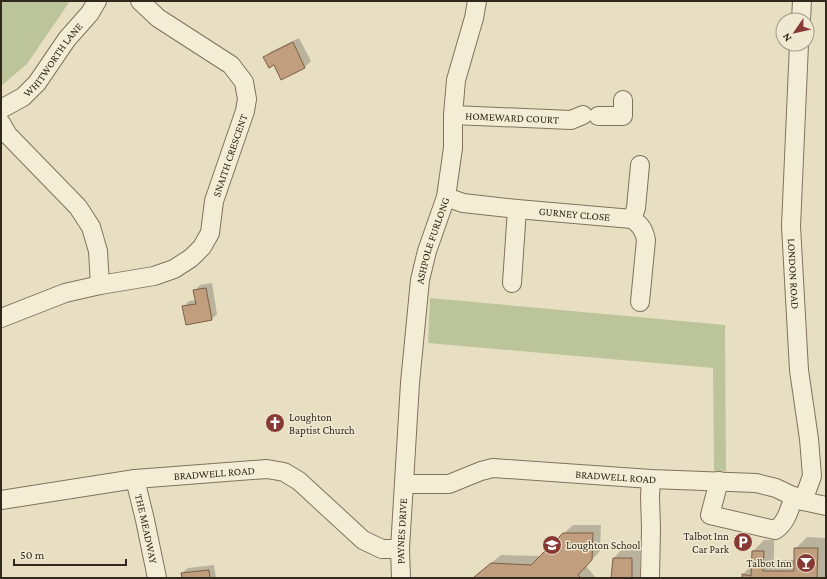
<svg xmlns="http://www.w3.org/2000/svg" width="827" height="579" viewBox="0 0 827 579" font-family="'Crimson Pro',serif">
<rect width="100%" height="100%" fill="#e8dfc3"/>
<path fill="#bcc499" d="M 1,1 L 70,1 L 27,64 L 1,86 Z
M 430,298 L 725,325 L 726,471 L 714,471 L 713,368 L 428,343 Z"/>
<path fill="#0003" d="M 299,38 L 311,61 L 305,67 L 282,78 L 275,63 L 265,57 L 270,52 Z
M 212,283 L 217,314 L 212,319 L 183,307 L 189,301 L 196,300 L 194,291 L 200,285 Z
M 573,525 L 601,525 L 600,551 L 586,566 L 596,578 L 473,578 L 501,555 L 540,556 Z
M 807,537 L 826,538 L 826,578 L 743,578 L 743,574 L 752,565 L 753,551 L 764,540 L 774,540 L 774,560 L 795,560 L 795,549 Z
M 622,549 L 640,549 L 640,578 L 612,578 L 614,558 Z
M 214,565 L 216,578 L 183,578 L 182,573 L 188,568 Z"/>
<path fill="#c19e7d" stroke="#7c5f45" d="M 293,42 L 305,68 L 281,80 L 274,65 L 269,68 L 263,57 Z
M 206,288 L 212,320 L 186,325 L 182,306 L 196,304 L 193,290 Z
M 563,533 L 593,533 L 592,560 L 578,575 L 581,578 L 473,578 L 491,563 L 531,565 Z
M 794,548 L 818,548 L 817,578 L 742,578 L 742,574 L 751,576 L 752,551 L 764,551 L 763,571 L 794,571 Z
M 613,558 L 632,558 L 632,578 L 611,578 Z
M 209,570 L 210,578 L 182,578 L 181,573 Z"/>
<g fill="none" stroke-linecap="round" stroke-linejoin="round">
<defs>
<g id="minor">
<path d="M 801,20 L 802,1"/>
<path id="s1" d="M 799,44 L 791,226 L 799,370 L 809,439 L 812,476 L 803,501"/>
<path id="s2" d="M 1,109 L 23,97 L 37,83 L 67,39 L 90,13 L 97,1"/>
<path id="s3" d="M 453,115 L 571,120 L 583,115"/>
<path d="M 598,116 L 623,116 L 623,100"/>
<path d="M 1,123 L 8,135 L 78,207 L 91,227 L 98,251 L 100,285"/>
<path id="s4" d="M 446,197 L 463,203 L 517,209 L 632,219 C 641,225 644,230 646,240 L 640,302"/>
<path d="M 632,219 L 636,208 L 640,165"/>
<path d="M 512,283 L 517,209"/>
<path id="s5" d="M 1,318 L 65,293 L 100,285 L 154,276 L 174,269 L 191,258 L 202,247 L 210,233 L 214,201 L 245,111 L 247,99 L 244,82 L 231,65 L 158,18 L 140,1"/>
<path id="s6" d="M 135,479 L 145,520 L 157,578"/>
<path d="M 719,481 L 710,515 L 775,530 C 786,524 790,508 794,496"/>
<path id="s7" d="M 404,484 L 449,484 L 481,471 L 493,468 L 651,479 L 756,483 L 776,488 L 803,501 L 826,506"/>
<path id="s8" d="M 1,500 L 135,479 L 267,469 L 284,472 L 299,481 L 363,540 L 382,549 L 400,549"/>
<path id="s9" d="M 401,578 L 400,549 L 410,383 L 420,280 L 427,251 L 446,197 L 453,148 L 453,115 L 456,80 L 474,18 L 477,1"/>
<path d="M 650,578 L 651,528 L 650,496 L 651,479"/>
</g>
</defs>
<use href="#minor" stroke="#80725c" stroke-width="20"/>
<use href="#minor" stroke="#f4edd5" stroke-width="18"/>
</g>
<defs>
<symbol id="church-disc" viewBox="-11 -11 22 22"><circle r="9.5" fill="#873934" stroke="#f0e9d2"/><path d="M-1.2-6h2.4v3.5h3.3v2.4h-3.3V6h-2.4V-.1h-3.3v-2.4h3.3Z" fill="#fff"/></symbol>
<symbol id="parking-disc" viewBox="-11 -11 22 22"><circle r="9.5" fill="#873934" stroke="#f0e9d2"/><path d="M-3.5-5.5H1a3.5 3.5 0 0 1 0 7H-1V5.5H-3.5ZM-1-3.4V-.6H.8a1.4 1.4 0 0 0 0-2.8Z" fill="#fff"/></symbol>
<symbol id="school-disc" viewBox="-11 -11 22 22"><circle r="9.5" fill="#873934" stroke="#f0e9d2"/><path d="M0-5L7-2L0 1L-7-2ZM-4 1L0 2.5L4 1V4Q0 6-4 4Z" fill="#fff"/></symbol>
<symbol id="bar-disc" viewBox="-11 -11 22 22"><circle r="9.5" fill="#873934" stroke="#f0e9d2"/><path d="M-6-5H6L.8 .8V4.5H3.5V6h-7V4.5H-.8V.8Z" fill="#fff"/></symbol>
</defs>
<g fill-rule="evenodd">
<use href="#church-disc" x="264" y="412" width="22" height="22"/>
<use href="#parking-disc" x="732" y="531" width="22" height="22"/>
<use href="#school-disc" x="541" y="534" width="22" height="22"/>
<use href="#bar-disc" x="795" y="552" width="22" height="22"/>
</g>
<g text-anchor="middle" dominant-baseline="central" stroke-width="3" stroke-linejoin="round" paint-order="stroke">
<g font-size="11" fill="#32291e" stroke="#f0e9d2">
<text stroke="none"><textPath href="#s2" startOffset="73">WHITWORTH LANE</textPath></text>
<text stroke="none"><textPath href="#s3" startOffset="59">HOMEWARD COURT</textPath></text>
<text stroke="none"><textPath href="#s5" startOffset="313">SNAITH CRESCENT</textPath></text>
<text stroke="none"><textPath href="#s4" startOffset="130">GURNEY CLOSE</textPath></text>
<text stroke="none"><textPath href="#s9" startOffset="340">ASHPOLE FURLONG</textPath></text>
<text stroke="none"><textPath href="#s1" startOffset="230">LONDON ROAD</textPath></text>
<text stroke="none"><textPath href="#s8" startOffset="215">BRADWELL ROAD</textPath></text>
<text stroke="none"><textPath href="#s7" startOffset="215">BRADWELL ROAD</textPath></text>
<text stroke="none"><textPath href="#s6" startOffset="51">THE MEADWAY</textPath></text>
<text stroke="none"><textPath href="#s9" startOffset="47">PAYNES DRIVE</textPath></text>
</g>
<g font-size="11" fill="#32291e" stroke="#f0e9d2" text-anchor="start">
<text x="289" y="417">Loughton<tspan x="289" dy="13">Baptist Church</tspan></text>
<text x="729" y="536" text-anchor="end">Talbot Inn<tspan x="729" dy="13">Car Park</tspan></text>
<text x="566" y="545">Loughton School</text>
<text x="792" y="563" text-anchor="end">Talbot Inn</text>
</g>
</g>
<rect width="827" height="579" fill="none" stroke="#32291e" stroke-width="4"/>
<g transform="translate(795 32) rotate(236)"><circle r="19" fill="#f0e9d2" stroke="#a49c8a"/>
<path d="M0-3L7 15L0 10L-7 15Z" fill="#873934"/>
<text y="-6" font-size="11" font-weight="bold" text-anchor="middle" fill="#32291e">N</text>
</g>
<path d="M14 559v6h112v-6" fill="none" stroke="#32291e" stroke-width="2"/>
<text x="20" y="559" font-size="12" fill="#32291e" stroke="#f0e9d2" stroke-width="3" paint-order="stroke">50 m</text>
</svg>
